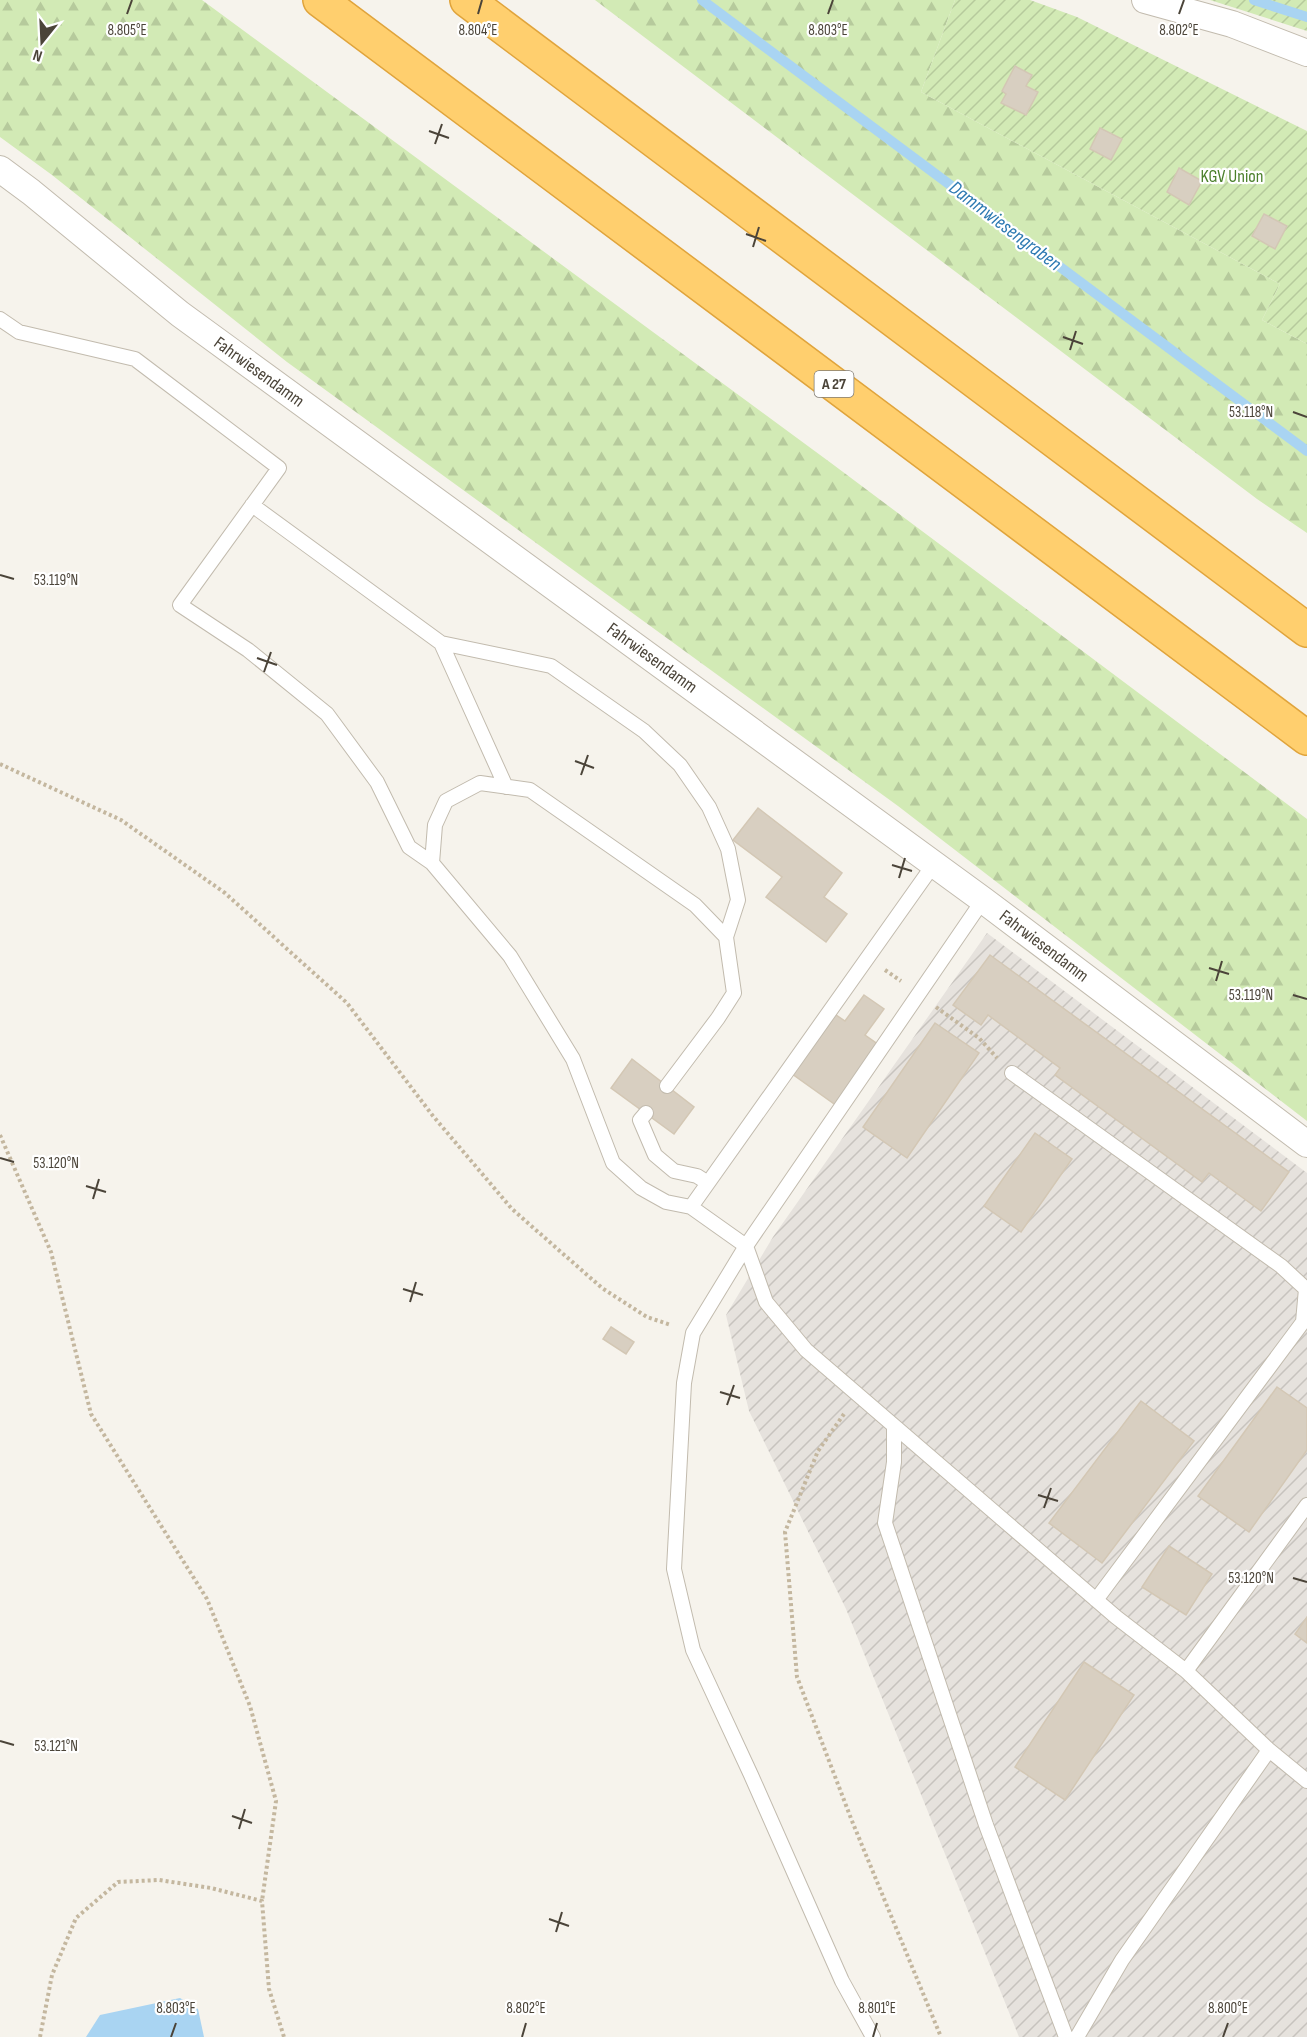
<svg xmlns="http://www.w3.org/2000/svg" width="1307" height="2037" viewBox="0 0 1307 2037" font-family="'Sofia Sans Condensed',sans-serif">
<defs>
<pattern id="industrial-furrows" width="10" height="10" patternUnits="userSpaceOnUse" patternTransform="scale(1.5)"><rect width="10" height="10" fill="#e6e2dd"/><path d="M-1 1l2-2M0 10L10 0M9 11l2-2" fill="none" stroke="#c7c3be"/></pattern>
<pattern id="forest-firs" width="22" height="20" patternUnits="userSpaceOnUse" patternTransform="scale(1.5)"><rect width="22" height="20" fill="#d2eab5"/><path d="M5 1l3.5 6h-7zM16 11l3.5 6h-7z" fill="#b6ca9c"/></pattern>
<pattern id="garden-furrows" width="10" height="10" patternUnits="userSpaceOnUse" patternTransform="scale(1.5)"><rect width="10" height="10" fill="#d2eab5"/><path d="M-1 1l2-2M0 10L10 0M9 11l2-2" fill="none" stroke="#b6ca9c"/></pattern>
</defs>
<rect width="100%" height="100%" fill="#f6f3ec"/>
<path fill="url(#industrial-furrows)" d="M 987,933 L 1307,1173 L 1307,2037 L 1019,2037 L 846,1609 L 749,1411 L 726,1315 L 773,1237 Z"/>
<path fill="url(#forest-firs)" d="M 0,0 L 202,0 L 831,463 L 1307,819 L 1307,1121 L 898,806 L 287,362 L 52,175 L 0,137 Z
M 595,0 L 955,0 L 921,92 L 1280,284 L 1262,320 L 1307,344 L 1307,533 L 1257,499 Z"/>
<path fill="url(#garden-furrows)" d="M 955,0 L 1030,0 L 1077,17 L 1307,131 L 1307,344 L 1262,320 L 1280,284 L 921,92 Z
M 1210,0 L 1307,0 L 1307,31 Z"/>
<path fill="#a9d4f2" d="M 180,1998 L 198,2009 L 204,2037 L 86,2037 L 100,2015 Z"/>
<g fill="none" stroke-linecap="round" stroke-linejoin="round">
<path stroke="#a9d4f2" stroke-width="10" d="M 702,0 L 1307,451
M 1254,0 L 1307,17"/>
</g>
<path fill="#d8cfc1" stroke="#d3c7b4" stroke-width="1.5" d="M 1015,66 L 1032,75 L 1026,86 L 1038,92 L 1026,115 L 1001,103 L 1006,94 L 1002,91 Z
M 1100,128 L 1122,139 L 1111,160 L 1090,149 Z
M 1179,168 L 1202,181 L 1189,205 L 1167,192 Z
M 1264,214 L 1287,226 L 1275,249 L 1252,236 Z
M 758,808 L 842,873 L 824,897 L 847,914 L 826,942 L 766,897 L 782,877 L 733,840 Z
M 990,955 L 1289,1172 L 1261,1211 L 1209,1173 L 1202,1182 L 1055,1075 L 1060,1068 L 988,1015 L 981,1025 L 953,1005 Z
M 864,995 L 884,1009 L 865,1035 L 879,1045 L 837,1106 L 788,1071 L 830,1011 L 845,1021 Z
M 935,1023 L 979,1053 L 907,1158 L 863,1127 Z
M 632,1059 L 694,1107 L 674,1134 L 611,1088 Z
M 1035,1133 L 1072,1159 L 1021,1232 L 984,1206 Z
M 611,1327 L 634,1342 L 626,1354 L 603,1339 Z
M 1277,1387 L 1307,1408 L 1307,1450 L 1249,1532 L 1198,1496 Z
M 1141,1401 L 1194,1441 L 1102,1563 L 1049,1523 Z
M 1169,1546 L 1212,1574 L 1186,1615 L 1142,1587 Z
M 1307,1617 L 1307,1643 L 1295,1634 Z
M 1084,1662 L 1134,1695 L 1065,1800 L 1015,1767 Z"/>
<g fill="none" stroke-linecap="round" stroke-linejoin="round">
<defs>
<path id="service" d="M 0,319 L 19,332 L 135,359 L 279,468 L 180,605 L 248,650 L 327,714 L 377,782 L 409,847 L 432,863
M 252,505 L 441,643 L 551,666 L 644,731 L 680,765 L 709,807 L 728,849 L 738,900 L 726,937
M 441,643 L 506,787
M 1012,1073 L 1281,1266 L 1306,1289 L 1303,1322 L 1096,1600
M 667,1086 L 718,1018 L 734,993 L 726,937 L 695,905 L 530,790 L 480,783 L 446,801 L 435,825 L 432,863 L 510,956 L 573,1059 L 613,1163 L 641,1188 L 666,1202 L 691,1207 L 746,1246 L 766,1302 L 806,1350 L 1116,1617 L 1186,1671 L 1269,1750 L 1122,1960 L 1077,2037
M 646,1113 L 640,1120 L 655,1155 L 674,1171 L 697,1176 L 708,1183
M 691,1207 L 934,864
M 894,1427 L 894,1462 L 885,1523 L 986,1825 L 1066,2037
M 1186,1671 L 1307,1505
M 1269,1750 L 1307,1781
M 873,2037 L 842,1981 L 751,1775 L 693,1650 L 674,1569 L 684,1383 L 693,1333 L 746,1246 L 983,900"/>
<path id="minor" d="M 1145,0 L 1232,24 L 1307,53
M 0,169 L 31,192 L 180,314 L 983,900 L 1307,1144"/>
<path id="motorway" d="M 320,0 L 1307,738
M 467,0 L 1307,630"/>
</defs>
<use href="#service" stroke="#c2bbae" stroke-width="16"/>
<use href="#minor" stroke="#c2bbae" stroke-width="28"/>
<use href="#motorway" stroke="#e0a43c" stroke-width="36"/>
<path stroke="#c4b79f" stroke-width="4" stroke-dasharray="3 3" stroke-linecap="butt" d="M 0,764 L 121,820 L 225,893 L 347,1003 L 433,1116 L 512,1209 L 602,1288 L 647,1317 L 671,1325
M 885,970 L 901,981
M 936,1007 L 979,1038 L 997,1058
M 0,1135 L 51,1252 L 91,1414 L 207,1599 L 250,1706 L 276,1801 L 262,1901
M 844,1414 L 818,1451 L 785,1532 L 797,1677 L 852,1821 L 941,2037
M 40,2037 L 52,1975 L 76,1918 L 118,1882 L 159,1880 L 211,1888 L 262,1901 L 269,1989 L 284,2037"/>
<use href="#service" stroke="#fff" stroke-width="14"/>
<use href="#minor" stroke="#fff" stroke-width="26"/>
<use href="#motorway" stroke="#ffcf6e" stroke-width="33"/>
</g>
<path fill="none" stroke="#4b4439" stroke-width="2" d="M 127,14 L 132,0M 478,14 L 482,0M 828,14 L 833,0M 1179,14 L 1184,0M 429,131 L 449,138M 435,144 L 442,124M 746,234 L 766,241M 753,247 L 759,227M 1063,337 L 1083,344M 1070,350 L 1076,331M 1293,412 L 1307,417M 0,575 L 14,579M 257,658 L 277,665M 264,672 L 271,652M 575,761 L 594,768M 581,775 L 588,755M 892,865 L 912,871M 899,878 L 905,858M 1209,968 L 1229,974M 1216,981 L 1222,961M 1293,995 L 1307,999M 0,1158 L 14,1162M 86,1186 L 106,1192M 93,1199 L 99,1179M 403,1289 L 423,1295M 410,1302 L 416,1282M 720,1392 L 740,1398M 727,1405 L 734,1385M 1038,1495 L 1058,1501M 1044,1508 L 1051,1488M 1293,1578 L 1307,1582M 0,1741 L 14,1745M 232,1816 L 252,1823M 239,1829 L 245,1809M 549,1919 L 569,1926M 556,1932 L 562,1912M 171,2037 L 176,2023M 522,2037 L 526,2023M 873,2037 L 877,2023M 1223,2037 L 1228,2023"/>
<g text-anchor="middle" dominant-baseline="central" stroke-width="4.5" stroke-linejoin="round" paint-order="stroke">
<rect fill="#fff" stroke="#817c74" stroke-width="1.5" x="814.5" y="371" width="39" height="26" rx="4.5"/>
<g font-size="16" font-weight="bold" fill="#4b4439">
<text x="834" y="384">A 27</text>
</g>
<g font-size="18" fill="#4a7f2a" stroke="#fff">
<text x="1232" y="176">KGV Union</text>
</g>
<g font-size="18" fill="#4b4439" stroke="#fff">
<text transform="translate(259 372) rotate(36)">Fahrwiesendamm</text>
<text transform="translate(652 658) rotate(36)">Fahrwiesendamm</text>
<text transform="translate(1044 946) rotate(37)">Fahrwiesendamm</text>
</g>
<g font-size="20" font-style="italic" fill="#2e7ab2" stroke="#fff">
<text transform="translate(1005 226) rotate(37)">Dammwiesengraben</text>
</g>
</g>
<g font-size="15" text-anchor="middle" fill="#4b4439" stroke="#fff" stroke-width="4.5" stroke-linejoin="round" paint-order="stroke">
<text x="127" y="35">8.805°E</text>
<text x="478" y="35">8.804°E</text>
<text x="828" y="35">8.803°E</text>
<text x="1179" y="35">8.802°E</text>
<text x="1251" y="417">53.118°N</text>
<text x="56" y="585">53.119°N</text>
<text x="1251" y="1000">53.119°N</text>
<text x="56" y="1168">53.120°N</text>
<text x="1251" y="1583">53.120°N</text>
<text x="56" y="1751">53.121°N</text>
<text x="176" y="2013">8.803°E</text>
<text x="526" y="2013">8.802°E</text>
<text x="877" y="2013">8.801°E</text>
<text x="1228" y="2013">8.800°E</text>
</g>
<g transform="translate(42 42) rotate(198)" stroke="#ffffff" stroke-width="4.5" paint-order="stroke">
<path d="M0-4.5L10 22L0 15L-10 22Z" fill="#4b4439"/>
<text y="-9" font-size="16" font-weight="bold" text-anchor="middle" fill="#4b4439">N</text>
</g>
</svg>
